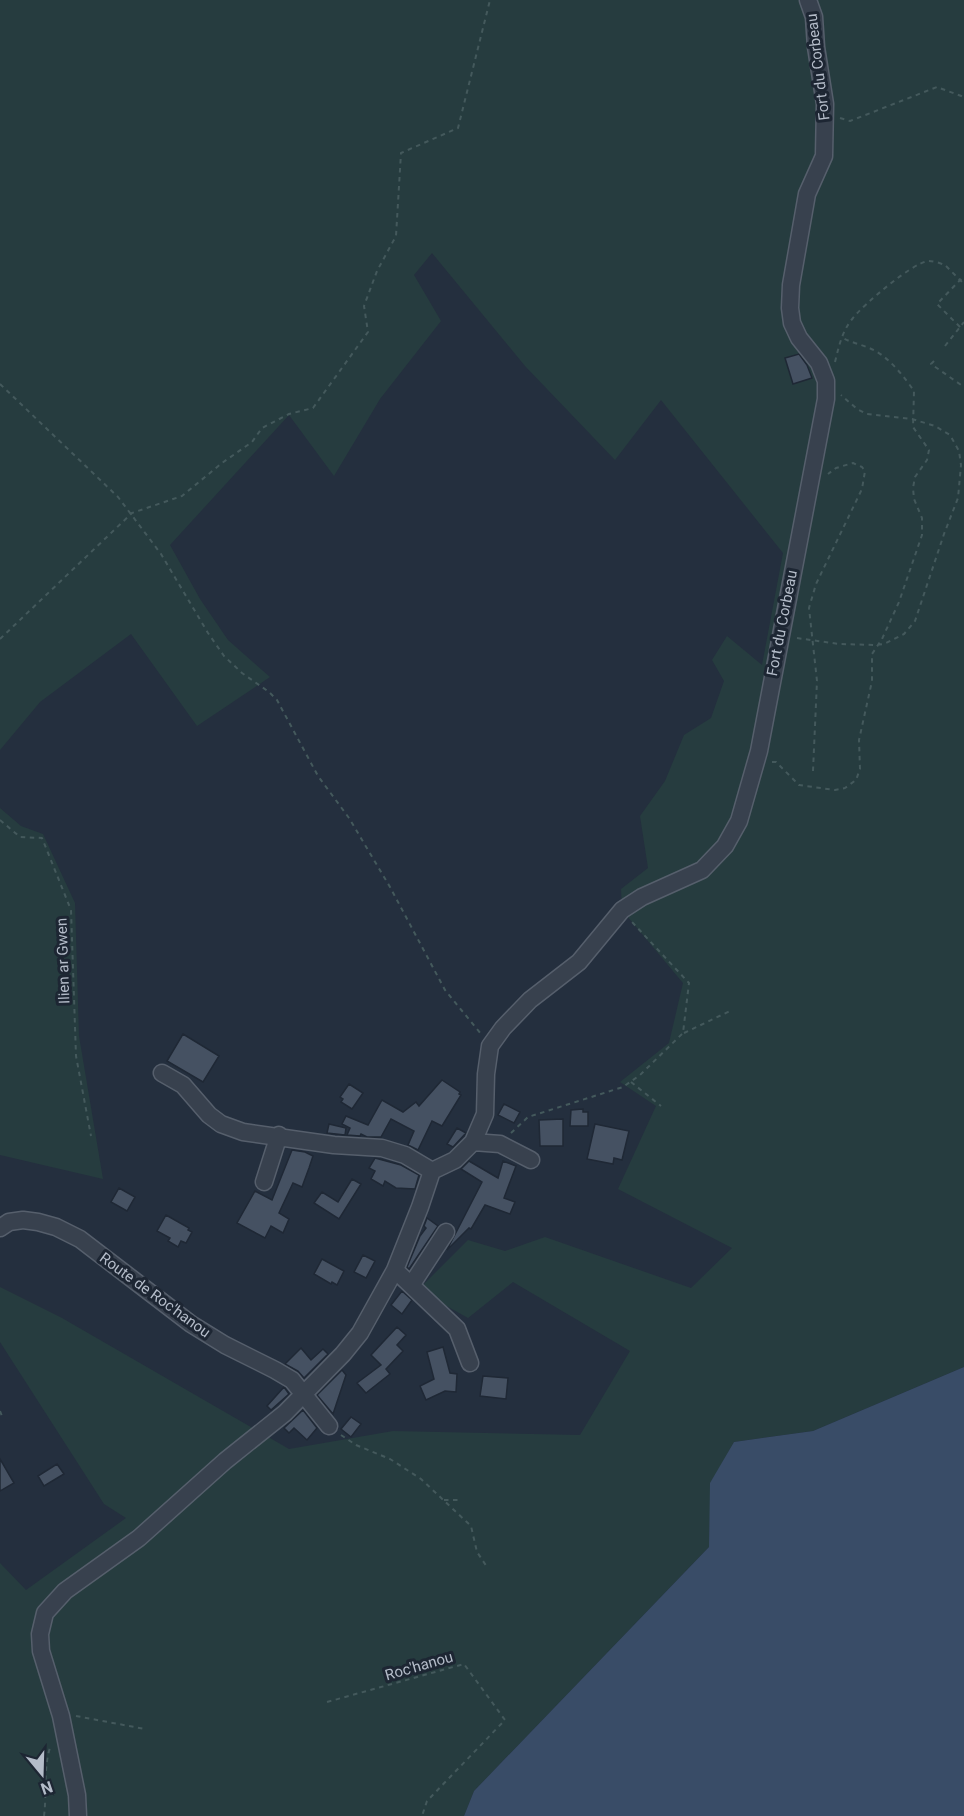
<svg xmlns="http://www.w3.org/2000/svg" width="964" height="1816" viewBox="0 0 964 1816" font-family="Roboto,sans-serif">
<rect width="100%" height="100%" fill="#242f3e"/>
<path fill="#263c3f" d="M 0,0 L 964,0 L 964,1367 L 813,1431 L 734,1442 L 711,1483 L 709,1547 L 474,1791 L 464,1816 L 0,1816 L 0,1563 L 26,1590 L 126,1518 L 104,1504 L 0,1342 L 0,1287 L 62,1318 L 289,1449 L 393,1431 L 580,1435 L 630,1351 L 513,1282 L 468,1318 L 418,1290 L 468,1240 L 505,1251 L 545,1237 L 691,1288 L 732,1248 L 618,1189 L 656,1106 L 620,1082 L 669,1043 L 683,983 L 622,910 L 621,889 L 648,868 L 640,816 L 665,781 L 684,735 L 711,718 L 724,681 L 712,660 L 727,636 L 762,665 L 783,553 L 661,400 L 615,460 L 525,366 L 432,253 L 414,275 L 441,321 L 380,399 L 334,476 L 289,415 L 170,545 L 200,599 L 228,640 L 270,677 L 197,726 L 131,634 L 40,702 L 0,750 Z
M 0,808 L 21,826 L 43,834 L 75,903 L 79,1036 L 103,1179 L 0,1155 Z"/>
<path fill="#394c67" d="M 964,1367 L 964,1816 L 464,1816 L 474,1791 L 709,1547 L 710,1483 L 734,1442 L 813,1431 Z"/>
<path fill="#455162" stroke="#1f2835" stroke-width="1.5" d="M 799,354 L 807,365 L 812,378 L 793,384 L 785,358 Z
M 183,1034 L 219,1056 L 203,1082 L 167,1061 Z
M 442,1080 L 460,1092 L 459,1094 L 461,1095 L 442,1126 L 432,1121 L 418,1150 L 408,1145 L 414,1131 L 391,1119 L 381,1137 L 367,1137 L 361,1134 L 360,1136 L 347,1135 L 350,1128 L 342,1124 L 346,1116 L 368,1125 L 382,1100 L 403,1112 L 416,1102 L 419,1106 Z
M 349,1084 L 363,1093 L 352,1109 L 341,1102 L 343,1099 L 340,1097 Z
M 504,1104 L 520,1112 L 514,1123 L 498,1115 Z
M 583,1109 L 583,1112 L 588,1112 L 588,1126 L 570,1126 L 571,1110 Z
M 563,1119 L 563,1146 L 540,1146 L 539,1120 Z
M 329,1124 L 346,1128 L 345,1135 L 327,1133 Z
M 595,1124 L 629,1131 L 622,1160 L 614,1158 L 613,1164 L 587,1159 Z
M 457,1128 L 466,1133 L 453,1147 L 447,1144 Z
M 292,1150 L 305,1152 L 313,1156 L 309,1168 L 302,1187 L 293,1183 L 279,1213 L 289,1219 L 283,1233 L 271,1226 L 265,1238 L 237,1223 L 255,1191 L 272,1200 Z
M 375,1158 L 401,1165 L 419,1175 L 415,1189 L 396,1188 L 385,1181 L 383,1186 L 371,1179 L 375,1171 L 369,1168 Z
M 469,1161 L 498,1178 L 503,1161 L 516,1166 L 504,1198 L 515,1202 L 510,1214 L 485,1205 L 471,1229 L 469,1228 L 447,1250 L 482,1182 L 461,1169 Z
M 352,1179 L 361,1184 L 339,1219 L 314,1203 L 322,1192 L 338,1202 Z
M 119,1188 L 135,1197 L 127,1211 L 111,1202 Z
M 166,1215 L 189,1228 L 188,1230 L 192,1232 L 186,1243 L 181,1241 L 178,1247 L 168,1241 L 170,1238 L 157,1231 Z
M 427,1218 L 438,1226 L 409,1269 L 407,1267 L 420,1236 L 426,1228 L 424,1226 Z
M 363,1255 L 375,1261 L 366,1278 L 354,1272 Z
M 322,1259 L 344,1271 L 337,1285 L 332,1282 L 331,1284 L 314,1274 Z
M 402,1291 L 412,1300 L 402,1314 L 391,1305 Z
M 397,1327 L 406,1335 L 397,1345 L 403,1351 L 386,1369 L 390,1374 L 366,1393 L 357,1383 L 381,1365 L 371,1355 Z
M 443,1347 L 450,1373 L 457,1374 L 456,1392 L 445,1391 L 426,1400 L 420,1386 L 434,1379 L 427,1352 Z
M 301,1348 L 311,1360 L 323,1349 L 328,1354 L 304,1378 L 298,1371 L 285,1364 Z
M 342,1370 L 346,1375 L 333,1414 L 317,1395 Z
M 483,1376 L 508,1378 L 506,1399 L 480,1396 Z
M 284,1387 L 289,1394 L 271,1410 L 267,1406 Z
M 303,1410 L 317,1428 L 307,1440 L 294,1428 L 289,1433 L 284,1428 Z
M 351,1417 L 361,1424 L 351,1437 L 341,1429 Z
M 0,1459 L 14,1483 L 0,1491 Z
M 57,1464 L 64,1474 L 44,1486 L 38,1476 Z"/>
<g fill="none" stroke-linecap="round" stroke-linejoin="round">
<defs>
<path id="minor" d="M 162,1073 L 183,1085 L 209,1115 L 221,1124 L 243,1132 L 334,1145 L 382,1148 L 405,1155 L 432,1171
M 473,1142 L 500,1144 L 531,1160
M 264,1182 L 279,1135
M 0,1228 L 9,1222 L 23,1220 L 38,1222 L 56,1227 L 80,1239 L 191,1324 L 225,1345 L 275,1370 L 292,1380 L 329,1426
M 395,1270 L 457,1329 L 470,1363
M 412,1284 L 446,1232
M 78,1816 L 77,1795 L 61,1716 L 41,1651 L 40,1634 L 45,1613 L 65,1591 L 139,1538 L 225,1461 L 285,1413 L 343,1354 L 360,1333 L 395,1270 L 420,1207 L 432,1171 L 455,1160 L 473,1142 L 485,1114 L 486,1074 L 490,1046 L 503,1028 L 530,1000 L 579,962 L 622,910 L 642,897 L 702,870 L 725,846 L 739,821 L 759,751 L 826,399 L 826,381 L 819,363 L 799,338 L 792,323 L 790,308 L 791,285 L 807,194 L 824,156 L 825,104 L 816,47 L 814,17 L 808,0"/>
</defs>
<use href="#minor" stroke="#565f6c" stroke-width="19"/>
<path stroke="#44595c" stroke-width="2" stroke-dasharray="4.5 4.5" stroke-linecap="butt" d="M 840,118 L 850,121 L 937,87 L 964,97
M 960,327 L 937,304 L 964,276
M 945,346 L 964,322
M 934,361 L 931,364 L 964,387
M 835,362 C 839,346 842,331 853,318 C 863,305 912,263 928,261 C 934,261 941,263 946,266
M 0,384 L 118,497 L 161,554 L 208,633 L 224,656 L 242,673 L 269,692 L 277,700 L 318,776 L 349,818 L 390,887 L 445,990 L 481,1034
M 797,638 L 839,644 L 876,645 L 884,644 L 904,634 L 915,621 L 944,534 L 958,498 L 961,465 L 959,451 L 950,435 L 935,426 L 912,419 L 867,414 L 857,409 L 841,395
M 0,639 L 132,513 L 182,496 L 222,463 L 252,442 L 262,428 L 289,414 L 313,408 L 368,332 L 364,306 L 377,271 L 396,236 L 401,153 L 458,128 L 490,0
M 772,762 L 776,762 L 799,785 L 835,790 L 845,788 L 856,780 L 860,769 L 859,740 L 872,681 L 872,654 L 882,639 L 899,602 L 922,535 L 922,518 L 914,499 L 913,488 L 915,477 L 927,460 L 929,450 L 913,427 L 914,391 C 905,378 891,360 877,352 C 866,345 853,344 841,337
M 813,771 L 817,681 L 809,608 L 816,584 L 862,489 L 865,471 L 862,467 L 853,463 L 836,468 L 828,474
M 0,820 L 20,837 L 42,838 L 71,910 L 76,1056 L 91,1136
M 684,1033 L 730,1011
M 631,1082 L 661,1106
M 511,1133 L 528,1117 L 623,1087 L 640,1075 L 683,1033 L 689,983 L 632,922
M 0,1411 L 3,1419
M 341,1435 L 356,1445 L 390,1459 L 421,1479 L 471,1526 L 477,1552 L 487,1567
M 444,1500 L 461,1500
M 327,1702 L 464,1664 L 505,1720 L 427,1801 L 422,1816
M 76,1716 L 145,1729
M 44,1816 C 47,1794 43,1765 51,1745"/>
<use href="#minor" stroke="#38414e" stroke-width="16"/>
<path stroke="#44595c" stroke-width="2" stroke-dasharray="4.5 4.5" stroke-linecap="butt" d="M 946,266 L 964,284"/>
</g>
<g text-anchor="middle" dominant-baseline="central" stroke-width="6" stroke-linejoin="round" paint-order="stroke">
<g font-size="15" fill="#b4bcc9" stroke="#1d2633">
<text transform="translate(818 67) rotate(-97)">Fort du Corbeau</text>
<text transform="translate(782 623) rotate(-79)">Fort du Corbeau</text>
<text transform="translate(63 961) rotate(-92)">Ilien ar Gwen</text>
<text transform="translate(155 1295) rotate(36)">Route de Roc'hanou</text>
<text transform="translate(419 1666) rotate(-16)">Roc'hanou</text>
</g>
</g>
<g transform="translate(42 1774) rotate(161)" stroke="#1d2633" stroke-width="4.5" paint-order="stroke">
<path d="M0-4.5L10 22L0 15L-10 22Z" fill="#b4bcc9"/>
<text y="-9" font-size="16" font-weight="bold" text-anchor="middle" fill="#b4bcc9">N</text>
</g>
</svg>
